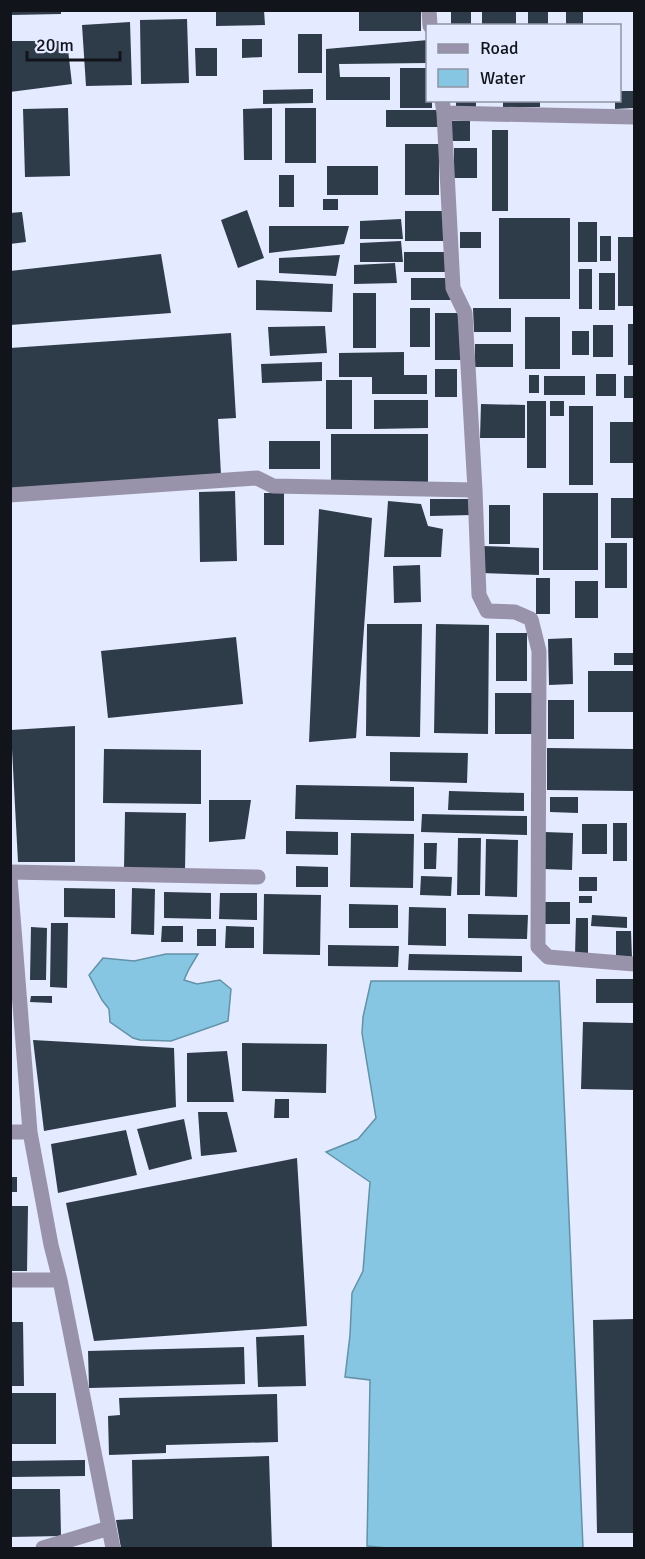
<svg xmlns="http://www.w3.org/2000/svg" width="645" height="1559" viewBox="0 0 645 1559" font-family="Signika,sans-serif">
<rect width="100%" height="100%" fill="#e4eaff"/>
<path fill="#86c6e2" stroke="#6391a6" stroke-width="1.5" d="M 166,954 L 198,954 L 189,969 L 184,980 L 197,984 L 220,980 L 231,989 L 228,1021 L 171,1041 L 140,1040 L 133,1038 L 110,1022 L 109,1009 L 102,1000 L 89,975 L 103,958 L 134,961 Z
M 371,981 L 559,981 L 583,1548 L 387,1548 L 367,1546 L 370,1380 L 345,1377 L 350,1335 L 352,1293 L 363,1271 L 370,1182 L 326,1152 L 358,1139 L 376,1118 L 362,1033 L 363,1017 Z"/>
<path fill="#2e3b48" d="M 10,10 L 61,10 L 61,14 L 10,15 Z
M 216,10 L 264,10 L 265,25 L 216,26 Z
M 359,10 L 421,10 L 421,31 L 359,31 Z
M 451,10 L 471,10 L 471,26 L 451,26 Z
M 482,10 L 516,10 L 516,26 L 482,26 Z
M 528,10 L 548,10 L 548,26 L 528,26 Z
M 566,10 L 583,10 L 583,26 L 566,26 Z
M 187,19 L 189,83 L 141,84 L 140,20 Z
M 130,22 L 132,85 L 86,86 L 82,25 Z
M 298,34 L 322,34 L 322,73 L 298,73 Z
M 242,39 L 262,39 L 262,57 L 242,58 Z
M 428,40 L 428,63 L 339,64 L 340,77 L 390,77 L 390,100 L 326,100 L 326,49 Z
M 10,41 L 67,41 L 72,84 L 10,92 Z
M 195,48 L 217,48 L 217,76 L 196,76 Z
M 400,68 L 428,68 L 428,100 L 432,100 L 432,108 L 400,108 Z
M 313,89 L 313,103 L 263,104 L 263,90 Z
M 620,91 L 634,91 L 634,108 L 615,109 L 615,100 L 620,100 Z
M 456,100 L 476,100 L 476,108 L 456,108 Z
M 503,100 L 540,100 L 540,107 L 503,107 Z
M 68,108 L 70,176 L 25,177 L 23,109 Z
M 272,108 L 272,160 L 244,160 L 243,109 Z
M 285,108 L 316,108 L 316,163 L 285,163 Z
M 386,110 L 440,110 L 440,127 L 386,127 Z
M 447,121 L 470,121 L 470,141 L 447,141 Z
M 492,130 L 508,130 L 508,211 L 492,211 Z
M 405,144 L 439,144 L 439,195 L 405,195 Z
M 454,148 L 477,148 L 477,178 L 454,178 Z
M 327,166 L 378,166 L 378,195 L 327,195 Z
M 279,175 L 294,175 L 294,207 L 279,207 Z
M 323,199 L 338,199 L 338,210 L 323,210 Z
M 247,210 L 264,258 L 238,268 L 221,220 Z
M 405,211 L 446,211 L 446,241 L 405,241 Z
M 22,212 L 26,242 L 10,244 L 10,213 Z
M 499,218 L 570,218 L 570,299 L 499,299 Z
M 401,219 L 403,239 L 360,239 L 360,221 Z
M 578,222 L 597,222 L 597,262 L 578,262 Z
M 269,226 L 349,226 L 344,244 L 269,253 Z
M 460,232 L 481,232 L 481,248 L 460,248 Z
M 600,236 L 611,236 L 611,261 L 600,261 Z
M 618,237 L 633,237 L 633,306 L 618,306 Z
M 401,241 L 403,262 L 360,262 L 360,243 Z
M 404,252 L 447,252 L 447,272 L 404,272 Z
M 161,254 L 171,313 L 10,325 L 10,271 Z
M 340,255 L 336,276 L 279,273 L 279,258 Z
M 395,263 L 397,283 L 354,284 L 354,265 Z
M 579,269 L 592,269 L 592,309 L 579,309 Z
M 599,273 L 615,273 L 615,310 L 599,310 Z
M 411,278 L 451,278 L 451,300 L 411,300 Z
M 256,280 L 333,284 L 332,312 L 256,310 Z
M 353,293 L 376,293 L 376,348 L 353,348 Z
M 410,308 L 430,308 L 430,347 L 410,347 Z
M 473,308 L 511,308 L 511,332 L 474,332 Z
M 435,313 L 461,313 L 461,360 L 435,360 Z
M 525,317 L 560,317 L 560,369 L 525,369 Z
M 628,324 L 634,324 L 634,365 L 628,365 Z
M 593,325 L 613,325 L 613,357 L 593,357 Z
M 325,326 L 327,353 L 270,356 L 268,327 Z
M 572,331 L 589,331 L 589,355 L 572,355 Z
M 231,333 L 236,418 L 218,419 L 221,475 L 10,489 L 10,348 Z
M 475,344 L 513,344 L 513,367 L 475,367 Z
M 404,352 L 404,375 L 427,375 L 427,394 L 372,394 L 372,377 L 339,377 L 339,353 Z
M 322,362 L 322,381 L 262,383 L 261,364 Z
M 435,369 L 457,369 L 457,397 L 435,397 Z
M 596,374 L 616,374 L 616,396 L 596,396 Z
M 529,375 L 539,375 L 539,393 L 529,393 Z
M 544,376 L 585,376 L 585,395 L 544,395 Z
M 624,376 L 634,376 L 634,398 L 624,398 Z
M 326,380 L 352,380 L 352,429 L 326,429 Z
M 374,400 L 428,400 L 428,428 L 374,429 Z
M 527,401 L 546,401 L 546,468 L 527,468 Z
M 550,401 L 564,401 L 564,416 L 550,416 Z
M 481,404 L 525,405 L 525,438 L 480,438 Z
M 569,406 L 593,406 L 593,485 L 569,485 Z
M 610,422 L 634,422 L 634,463 L 610,463 Z
M 331,434 L 428,434 L 428,485 L 331,485 Z
M 269,441 L 320,441 L 320,469 L 269,469 Z
M 235,491 L 237,561 L 200,562 L 199,492 Z
M 264,493 L 284,493 L 284,545 L 264,545 Z
M 543,493 L 598,493 L 598,570 L 543,570 Z
M 611,498 L 634,498 L 634,538 L 611,538 Z
M 430,499 L 472,499 L 472,515 L 430,516 Z
M 388,501 L 421,504 L 428,526 L 443,529 L 441,557 L 384,557 Z
M 489,505 L 510,505 L 510,544 L 489,544 Z
M 319,509 L 372,518 L 356,738 L 309,742 Z
M 605,543 L 627,543 L 627,588 L 605,588 Z
M 483,546 L 539,548 L 539,575 L 481,573 Z
M 420,565 L 421,602 L 394,603 L 393,566 Z
M 536,578 L 550,578 L 550,614 L 536,614 Z
M 575,581 L 598,581 L 598,618 L 575,618 Z
M 367,624 L 422,624 L 420,737 L 366,736 Z
M 436,624 L 489,625 L 488,734 L 434,733 Z
M 496,633 L 527,633 L 527,681 L 496,681 Z
M 236,637 L 243,704 L 108,718 L 101,651 Z
M 572,638 L 573,684 L 549,685 L 548,639 Z
M 614,653 L 634,653 L 634,665 L 614,665 Z
M 588,671 L 634,671 L 634,712 L 588,712 Z
M 495,693 L 535,693 L 535,734 L 495,734 Z
M 548,700 L 574,700 L 574,739 L 548,739 Z
M 75,726 L 75,862 L 18,862 L 11,730 Z
M 547,748 L 634,749 L 634,791 L 547,790 Z
M 104,749 L 201,750 L 201,804 L 103,803 Z
M 390,752 L 468,753 L 467,783 L 390,781 Z
M 296,785 L 414,787 L 414,821 L 295,819 Z
M 449,791 L 524,793 L 524,811 L 448,810 Z
M 550,797 L 578,797 L 578,813 L 550,812 Z
M 209,800 L 251,800 L 245,839 L 209,842 Z
M 125,812 L 186,813 L 185,870 L 124,869 Z
M 422,814 L 527,816 L 527,835 L 421,832 Z
M 613,823 L 627,823 L 627,861 L 613,861 Z
M 582,824 L 607,824 L 607,854 L 582,854 Z
M 286,831 L 338,832 L 338,855 L 286,854 Z
M 544,832 L 573,833 L 572,870 L 544,869 Z
M 351,833 L 414,834 L 413,888 L 350,887 Z
M 458,838 L 481,838 L 480,895 L 457,895 Z
M 486,839 L 518,840 L 517,897 L 485,896 Z
M 424,843 L 437,843 L 436,869 L 424,869 Z
M 296,866 L 328,867 L 328,887 L 296,887 Z
M 421,876 L 452,877 L 451,896 L 420,895 Z
M 579,877 L 597,877 L 597,891 L 579,891 Z
M 64,888 L 115,889 L 115,918 L 64,917 Z
M 132,888 L 155,889 L 154,935 L 131,934 Z
M 164,892 L 211,893 L 211,919 L 164,918 Z
M 220,893 L 257,893 L 257,920 L 219,919 Z
M 264,894 L 321,895 L 320,955 L 263,954 Z
M 579,896 L 592,896 L 592,903 L 579,903 Z
M 544,902 L 570,902 L 570,924 L 544,924 Z
M 349,904 L 398,905 L 398,928 L 349,928 Z
M 409,907 L 446,908 L 446,946 L 408,945 Z
M 468,914 L 528,915 L 527,939 L 468,938 Z
M 592,915 L 627,917 L 627,928 L 591,926 Z
M 576,918 L 588,918 L 588,955 L 575,955 Z
M 51,923 L 68,923 L 67,988 L 50,987 Z
M 162,926 L 183,926 L 183,942 L 161,942 Z
M 226,926 L 254,927 L 254,948 L 225,948 Z
M 31,927 L 47,928 L 46,980 L 30,980 Z
M 197,929 L 216,929 L 216,946 L 197,946 Z
M 616,931 L 631,931 L 632,959 L 616,959 Z
M 328,945 L 399,946 L 398,967 L 328,966 Z
M 409,954 L 522,956 L 522,972 L 408,970 Z
M 596,979 L 634,979 L 634,1003 L 596,1003 Z
M 31,996 L 52,996 L 52,1003 L 30,1002 Z
M 583,1022 L 634,1023 L 634,1090 L 581,1089 Z
M 33,1040 L 174,1048 L 176,1107 L 44,1131 Z
M 242,1043 L 327,1044 L 326,1093 L 242,1091 Z
M 227,1051 L 234,1102 L 187,1102 L 187,1053 Z
M 275,1099 L 289,1099 L 289,1118 L 274,1118 Z
M 198,1112 L 227,1112 L 237,1152 L 201,1156 Z
M 184,1119 L 192,1159 L 149,1170 L 137,1129 Z
M 126,1130 L 137,1175 L 58,1193 L 51,1144 Z
M 297,1158 L 307,1326 L 94,1341 L 66,1203 Z
M 10,1177 L 17,1177 L 17,1192 L 10,1192 Z
M 10,1206 L 28,1206 L 27,1271 L 10,1271 Z
M 634,1319 L 634,1533 L 597,1533 L 593,1320 Z
M 10,1322 L 23,1322 L 24,1386 L 10,1386 Z
M 304,1335 L 306,1386 L 258,1387 L 256,1337 Z
M 244,1347 L 245,1384 L 89,1388 L 88,1351 Z
M 10,1393 L 56,1393 L 56,1444 L 10,1444 Z
M 277,1394 L 278,1442 L 166,1445 L 166,1453 L 109,1455 L 108,1416 L 120,1415 L 119,1398 Z
M 269,1456 L 272,1548 L 121,1548 L 116,1520 L 133,1519 L 132,1460 Z
M 85,1460 L 85,1476 L 10,1477 L 10,1461 Z
M 10,1489 L 60,1489 L 61,1536 L 10,1537 Z"/>
<g fill="none" stroke-linecap="round" stroke-linejoin="round">
<path stroke="#9893aa" stroke-width="15" d="M 429,10 L 430,26
M 442,100 L 444,113 L 453,288 L 465,313 L 475,490 L 479,595 L 487,611 L 515,612 L 531,619 L 539,651 L 538,947 L 548,957 L 634,964
M 444,113 L 634,117
M 10,495 L 257,478 L 273,486 L 475,490
M 10,872 L 258,877
M 10,878 L 30,1132 L 51,1245 L 60,1280 L 113,1548
M 10,1132 L 30,1132
M 10,1280 L 60,1280
M 43,1548 L 109,1528"/>
</g>
<rect width="645" height="1559" fill="none" stroke="#12141b" stroke-width="24"/>
<rect x="426" y="24" width="195" height="78" fill="#e4eaff" stroke="#9094a4" stroke-width="1.5"/>
<rect x="438" y="44" width="30" height="9" fill="#9893aa" stroke="#9094a4" stroke-width="1.5"/>
<text x="480" y="54" font-size="18" fill="#12141b">Road</text>
<rect x="438" y="69" width="30" height="18" fill="#86c6e2" stroke="#9094a4" stroke-width="1.5"/>
<text x="480" y="84" font-size="18" fill="#12141b">Water</text>
<path d="M27 51v9h93v-9" fill="none" stroke="#12141b" stroke-width="3"/>
<text x="36" y="51" font-size="18" fill="#12141b" stroke="#e4eaff" stroke-width="4.5" paint-order="stroke">20 m</text>
</svg>
